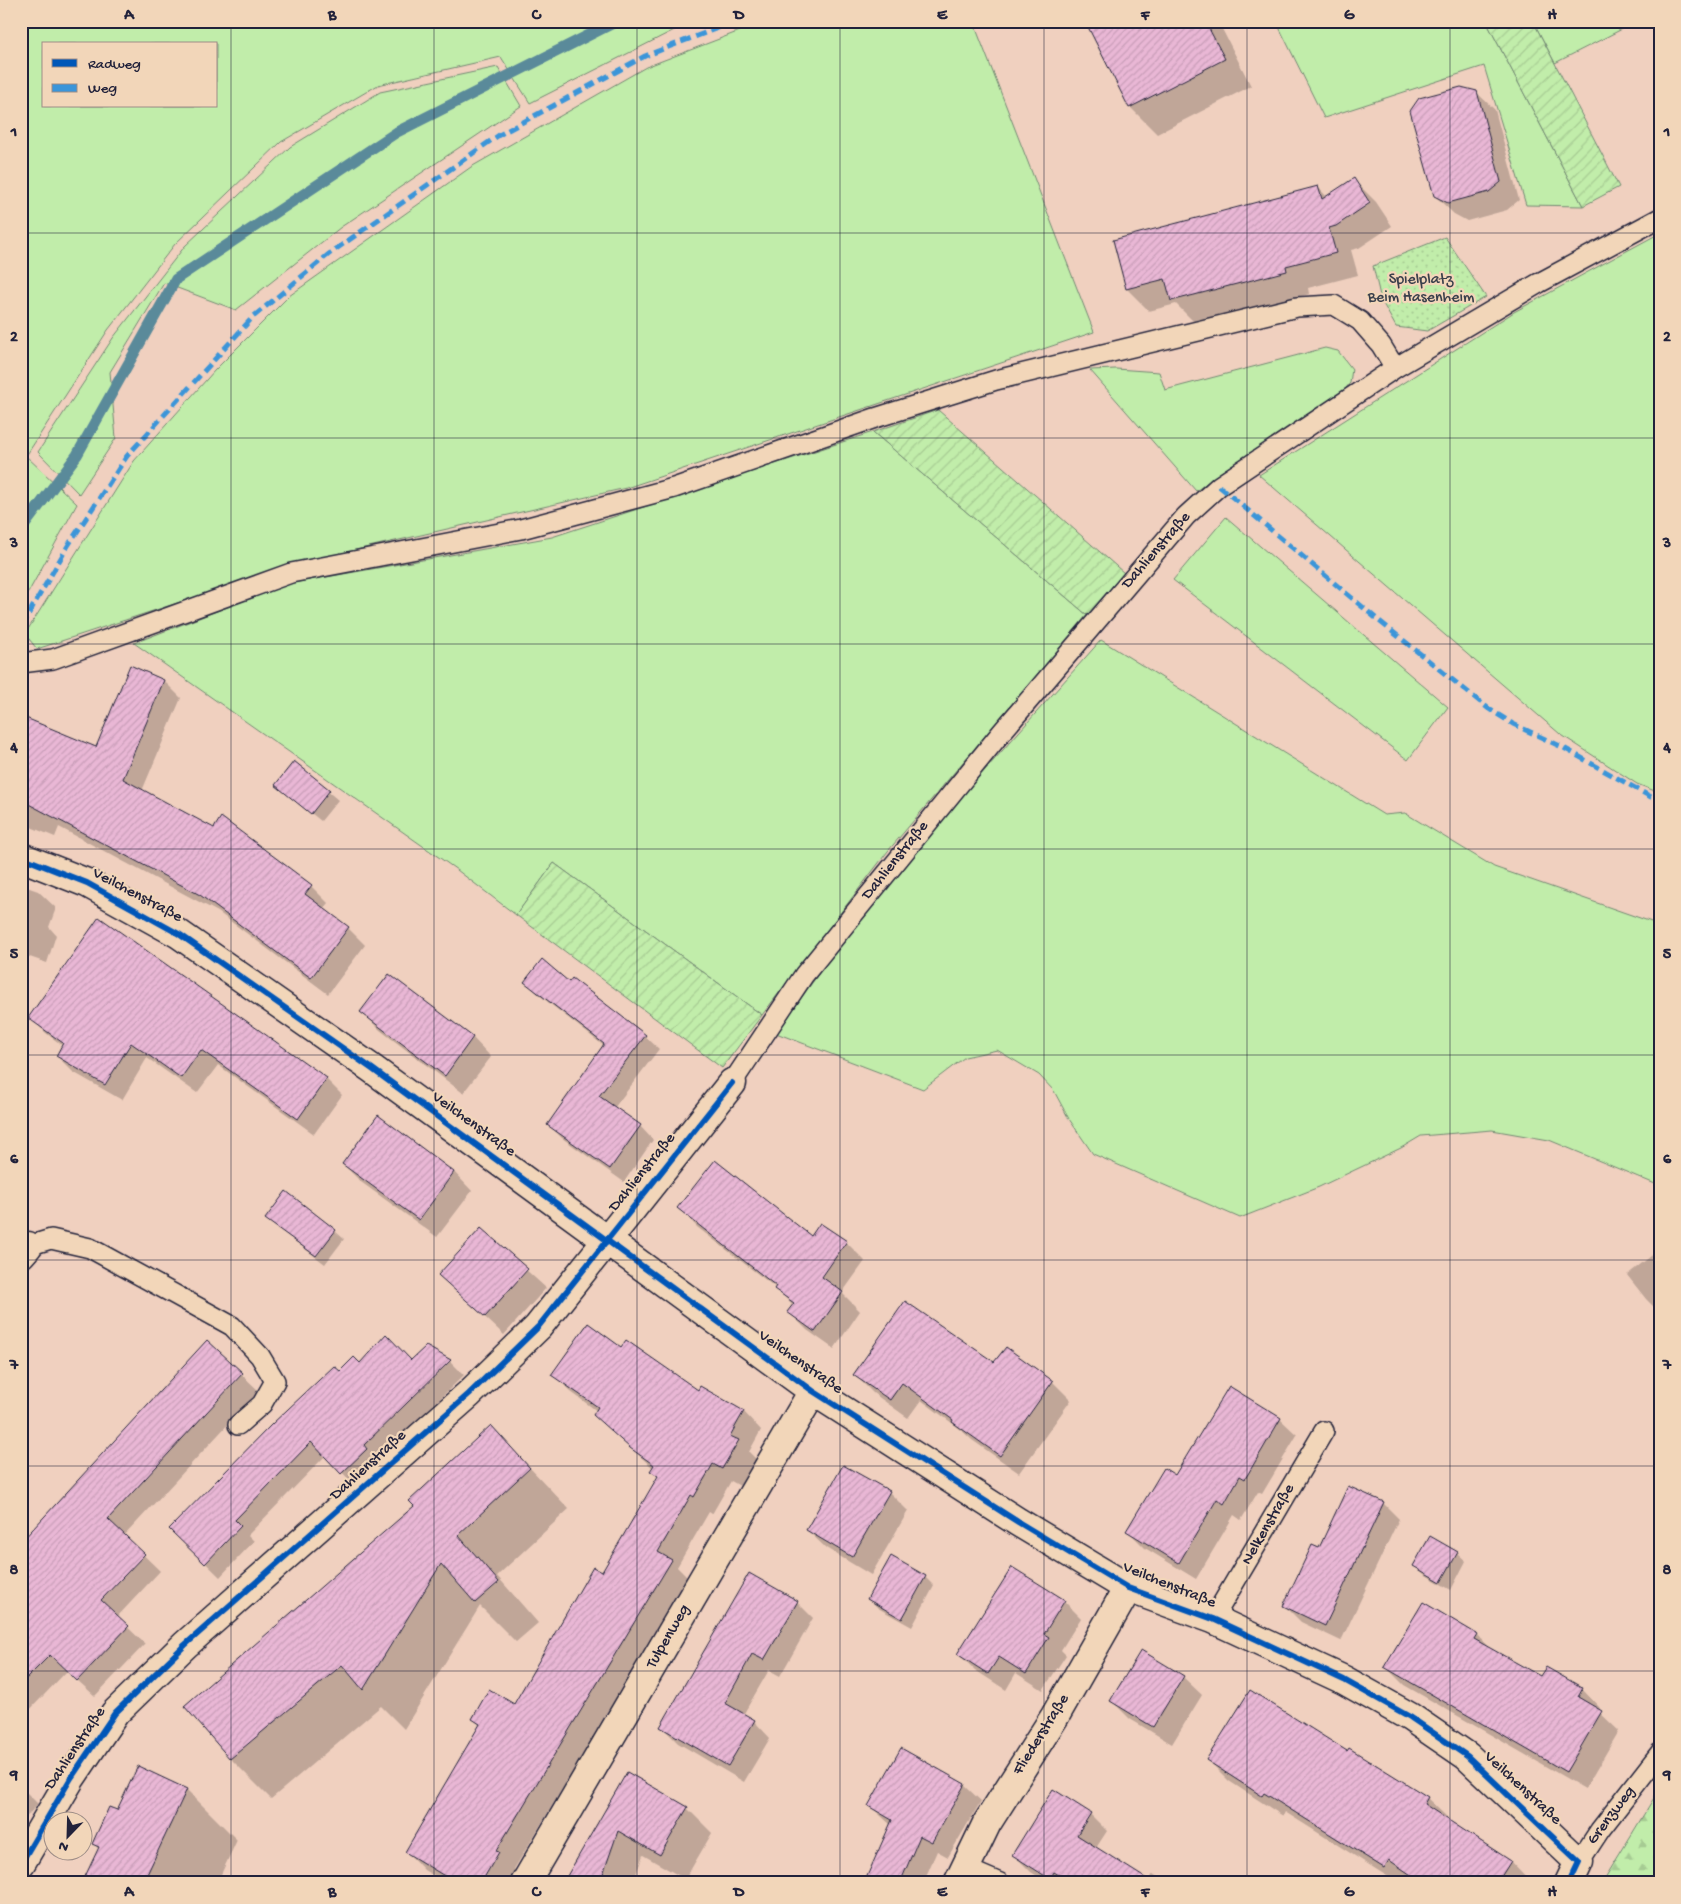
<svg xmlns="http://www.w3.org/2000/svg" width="1681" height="1904" viewBox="0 0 1681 1904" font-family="'Gochi Hand',sans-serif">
<defs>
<pattern id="forest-firs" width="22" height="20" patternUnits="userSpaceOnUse" patternTransform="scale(1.25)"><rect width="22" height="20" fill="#c1edaa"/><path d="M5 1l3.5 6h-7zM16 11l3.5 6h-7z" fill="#a6cb93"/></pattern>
<pattern id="park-dots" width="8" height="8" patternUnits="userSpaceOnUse" patternTransform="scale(1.25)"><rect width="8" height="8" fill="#c1edaa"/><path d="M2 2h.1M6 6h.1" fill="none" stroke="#a6cb93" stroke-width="1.8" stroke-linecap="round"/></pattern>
<pattern id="garden-furrows" width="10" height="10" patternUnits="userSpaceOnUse" patternTransform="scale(1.25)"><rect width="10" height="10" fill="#c1edaa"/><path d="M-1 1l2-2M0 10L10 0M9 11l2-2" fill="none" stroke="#a6cb93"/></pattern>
<pattern id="building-hatch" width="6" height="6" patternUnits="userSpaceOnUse" patternTransform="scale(1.25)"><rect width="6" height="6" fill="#e9b7d5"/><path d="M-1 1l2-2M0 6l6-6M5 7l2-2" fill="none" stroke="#c89db8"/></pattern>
</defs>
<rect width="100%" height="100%" fill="#f0d0bf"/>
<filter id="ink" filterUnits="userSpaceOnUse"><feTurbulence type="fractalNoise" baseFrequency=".02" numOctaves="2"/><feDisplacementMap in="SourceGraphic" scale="10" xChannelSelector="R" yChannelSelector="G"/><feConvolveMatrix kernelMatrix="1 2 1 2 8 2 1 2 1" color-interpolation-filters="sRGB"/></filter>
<g filter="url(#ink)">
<path fill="#c1edaa" stroke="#728872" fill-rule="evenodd" d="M 21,21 L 692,21 L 530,103 L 501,57 L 378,85 L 281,142 L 175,244 L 108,330 L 26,456 L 77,504 L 28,593 L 21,588 ZM 44,44 L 216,44 L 216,106 L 44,106 Z
M 766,21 L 973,21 L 1094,332 L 626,488 L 299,563 L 37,649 L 25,634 L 134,461 L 215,370 L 289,296 L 471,167 L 646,67 Z
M 1276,21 L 1486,21 L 1583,206 L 1526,205 L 1484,66 L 1324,118 Z
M 1533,21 L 1638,21 L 1555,63 Z
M 498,67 L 521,106 L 341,227 L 236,310 L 164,283 L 110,372 L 116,438 L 79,494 L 38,452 L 113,338 L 185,246 L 290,147 L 380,92 Z
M 1660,233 L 1660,793 L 1637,784 L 1560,734 L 1259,475 L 1514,312 Z
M 1325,348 L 1338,351 L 1352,369 L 1350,383 L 1336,401 L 1221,472 L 1196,491 L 1090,370 L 1116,369 L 1159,372 L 1165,390 Z
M 873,432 L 1087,615 L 888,851 L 762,1015 L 554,863 L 516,915 L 457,870 L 134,643 L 287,584 L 552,537 Z
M 1226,517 L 1448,707 L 1408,760 L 1173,580 Z
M 1101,640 L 1384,815 L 1405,813 L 1494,867 L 1660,925 L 1660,1186 L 1549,1140 L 1492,1130 L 1421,1136 L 1401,1148 L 1319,1187 L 1240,1218 L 1093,1154 L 1069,1119 L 1054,1091 L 1039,1075 L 997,1050 L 965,1057 L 923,1089 L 776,1033 L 827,962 L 953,806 Z"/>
<path fill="url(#forest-firs)" stroke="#728872" d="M 1660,1788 L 1660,1883 L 1602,1883 Z"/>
<path fill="url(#park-dots)" stroke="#728872" d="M 1445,237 L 1486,297 L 1427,331 L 1396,327 L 1381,300 L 1373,266 Z"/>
<path fill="url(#garden-furrows)" stroke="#728872" d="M 1486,21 L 1533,21 L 1619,187 L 1583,206 Z
M 938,410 L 1124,573 L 1087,615 L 873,432 Z
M 554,863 L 762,1015 L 722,1068 L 516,915 Z"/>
<path fill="#0003" d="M 1086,21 L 1218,21 L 1251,86 L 1157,134 L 1130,107 Z
M 1476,92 L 1495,110 L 1519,200 L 1507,210 L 1467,221 L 1454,214 L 1435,196 Z
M 1354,180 L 1376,202 L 1392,226 L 1359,248 L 1351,250 L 1358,275 L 1308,288 L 1309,294 L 1195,323 L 1176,304 L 1149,311 L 1127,289 L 1318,187 L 1327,197 Z
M 131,667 L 164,681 L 181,698 L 142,791 L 215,829 L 222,819 L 311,886 L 328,903 L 323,909 L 348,928 L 365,945 L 328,994 L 218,912 L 59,827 L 55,837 L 21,823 L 21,717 L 97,748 Z
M 294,763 L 338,800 L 321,821 L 286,793 Z
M 21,885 L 38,891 L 56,908 L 49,927 L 56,935 L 47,963 L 21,954 Z
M 99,919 L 326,1079 L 342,1095 L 314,1134 L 218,1065 L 197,1093 L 147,1058 L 122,1100 L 73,1072 L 57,1056 L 63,1046 L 46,1033 L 30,1017 Z
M 390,976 L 473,1038 L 491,1057 L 463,1093 L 380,1030 L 362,1012 Z
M 526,982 L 569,983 L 645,1036 L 659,1049 L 614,1108 L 640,1126 L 653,1140 L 624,1182 L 562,1138 L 549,1125 L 604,1046 L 539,995 Z
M 343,1164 L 454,1172 L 472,1191 L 437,1237 L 361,1182 Z
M 679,1208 L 811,1238 L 821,1224 L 846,1242 L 865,1261 L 842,1293 L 860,1311 L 834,1349 L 807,1330 L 789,1312 L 793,1306 L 776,1288 L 697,1227 Z
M 267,1219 L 335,1231 L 344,1239 L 325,1264 L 276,1227 Z
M 481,1229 L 546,1288 L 504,1335 L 440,1275 Z
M 1660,1249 L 1660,1313 L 1646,1299 L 1627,1275 Z
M 207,1342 L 259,1391 L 124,1536 L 160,1571 L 117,1617 L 145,1644 L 95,1696 L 67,1671 L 21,1719 L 21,1544 Z
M 426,1347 L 450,1361 L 464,1375 L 377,1460 L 356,1487 L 326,1455 L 248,1535 L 254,1541 L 220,1577 L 171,1529 L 340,1373 L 361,1364 L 411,1361 Z
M 622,1348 L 698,1392 L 701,1387 L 744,1412 L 761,1430 L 749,1452 L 756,1459 L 740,1486 L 731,1481 L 712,1514 L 709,1512 L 677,1567 L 689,1579 L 514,1869 L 516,1871 L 509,1883 L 446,1883 L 424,1870 L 407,1852 L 480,1726 L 473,1718 L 514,1705 L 603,1574 L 659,1478 L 652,1471 L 654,1469 L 595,1415 L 597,1411 L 571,1392 L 553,1374 Z
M 1006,1348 L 1053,1382 L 1071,1400 L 1019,1473 L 972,1440 L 960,1429 L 921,1400 L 908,1418 L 873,1393 L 855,1375 L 995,1364 Z
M 1280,1419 L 1297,1435 L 1262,1494 L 1258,1492 L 1241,1520 L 1234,1515 L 1196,1579 L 1145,1548 L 1128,1531 L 1176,1476 Z
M 491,1427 L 569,1509 L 497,1576 L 538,1623 L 516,1642 L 480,1606 L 404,1729 L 381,1706 L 271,1799 L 231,1759 L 186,1706 L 415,1506 Z
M 844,1466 L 889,1492 L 908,1511 L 871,1575 L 826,1548 L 807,1530 Z
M 1383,1503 L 1399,1519 L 1341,1641 L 1301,1622 L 1285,1606 L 1320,1550 Z
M 1457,1553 L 1466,1561 L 1451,1590 L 1424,1574 L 1415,1566 Z
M 925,1577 L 934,1586 L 912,1627 L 878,1608 L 869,1599 Z
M 1064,1601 L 1081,1618 L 1061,1650 L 1066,1655 L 1043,1690 L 1016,1673 L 1006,1690 L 975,1670 L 958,1654 Z
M 797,1602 L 813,1618 L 780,1676 L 769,1670 L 743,1715 L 754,1721 L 770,1738 L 744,1782 L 678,1743 L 661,1726 Z
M 1424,1604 L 1477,1635 L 1492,1651 L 1541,1678 L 1582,1689 L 1600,1708 L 1598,1711 L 1619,1731 L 1585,1789 L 1404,1685 L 1386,1667 Z
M 1183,1677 L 1202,1695 L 1172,1744 L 1130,1719 L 1112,1701 Z
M 1348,1753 L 1427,1798 L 1448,1818 L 1447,1820 L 1511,1862 L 1531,1883 L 1414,1883 L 1410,1880 L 1408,1883 L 1398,1883 L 1285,1812 L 1283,1816 L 1229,1781 L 1208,1760 Z
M 139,1768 L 187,1790 L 237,1840 L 217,1883 L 83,1883 L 99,1849 L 93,1844 L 117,1812 Z
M 628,1774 L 687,1808 L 712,1833 L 687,1876 L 699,1883 L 681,1883 L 683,1878 L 643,1855 L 633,1883 L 564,1883 Z
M 964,1785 L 981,1801 L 948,1857 L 937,1851 L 923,1883 L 884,1883 L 891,1825 L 870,1806 Z
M 21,1787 L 38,1804 L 21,1823 Z
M 1090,1814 L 1107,1831 L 1096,1848 L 1149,1881 L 1153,1874 L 1167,1883 L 1048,1883 L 1031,1872 L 1014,1855 Z"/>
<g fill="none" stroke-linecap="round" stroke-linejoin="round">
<path stroke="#5a8a9a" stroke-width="11" d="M 21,530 L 77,455 L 176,279 L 397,132 L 617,21"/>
</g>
<path fill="url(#building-hatch)" stroke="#22223b" d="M 1085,21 L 1205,21 L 1225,59 L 1129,108 Z
M 1461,87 L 1477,91 L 1501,182 L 1489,192 L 1448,203 L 1434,196 L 1410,111 L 1419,98 Z
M 1354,178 L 1370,203 L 1336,226 L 1329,228 L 1336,253 L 1286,266 L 1287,271 L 1171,301 L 1165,279 L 1126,289 L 1113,240 L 1318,186 L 1322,199 Z
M 130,665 L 164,680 L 123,779 L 214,828 L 221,817 L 312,885 L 305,894 L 349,927 L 311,978 L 200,895 L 21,800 L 21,716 L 96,747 Z
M 294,761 L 330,790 L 311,814 L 275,785 Z
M 99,917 L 327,1078 L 298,1119 L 201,1050 L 181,1078 L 131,1043 L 105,1085 L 56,1056 L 63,1043 L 28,1018 Z
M 542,959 L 569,982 L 572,978 L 646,1035 L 599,1096 L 641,1125 L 610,1169 L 547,1125 L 604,1044 L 524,982 Z
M 389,974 L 473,1037 L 445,1076 L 360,1012 Z
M 378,1115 L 454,1172 L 419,1220 L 342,1164 Z
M 715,1160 L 811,1236 L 820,1223 L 847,1241 L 822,1277 L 843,1292 L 815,1332 L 787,1312 L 794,1303 L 774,1289 L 776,1286 L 677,1208 Z
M 286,1191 L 336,1230 L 316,1256 L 265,1219 Z
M 481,1228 L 528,1269 L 485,1317 L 438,1275 Z
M 905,1301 L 994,1362 L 1006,1347 L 1053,1381 L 1000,1456 L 952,1422 L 953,1420 L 902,1383 L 890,1400 L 853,1375 Z
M 588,1323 L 621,1347 L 626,1340 L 698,1390 L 700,1386 L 744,1411 L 730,1436 L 739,1440 L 722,1469 L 713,1464 L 694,1497 L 691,1495 L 658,1552 L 672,1560 L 496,1851 L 499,1852 L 481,1883 L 456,1883 L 405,1852 L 480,1724 L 472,1719 L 489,1689 L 514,1704 L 593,1567 L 602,1572 L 658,1476 L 650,1471 L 654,1465 L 630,1448 L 593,1415 L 598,1407 L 551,1375 Z
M 386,1334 L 411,1360 L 426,1346 L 451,1360 L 364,1445 L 367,1449 L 341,1474 L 311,1442 L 235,1520 L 241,1526 L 205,1564 L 169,1529 L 272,1424 L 334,1366 L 340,1371 L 354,1357 L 360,1363 Z
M 207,1340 L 243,1373 L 108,1519 L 145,1554 L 101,1600 L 129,1626 L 77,1681 L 50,1655 L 21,1684 L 21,1542 Z
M 1229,1386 L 1281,1418 L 1245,1479 L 1240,1476 L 1224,1504 L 1217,1499 L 1179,1563 L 1126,1531 L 1164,1468 L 1175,1475 Z
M 491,1425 L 530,1468 L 458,1535 L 499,1582 L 475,1603 L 441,1564 L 363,1690 L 342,1665 L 230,1759 L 184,1706 L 414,1506 L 409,1501 Z
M 843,1465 L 890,1491 L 852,1557 L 806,1530 Z
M 1348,1486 L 1384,1502 L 1325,1626 L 1283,1606 L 1312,1545 L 1319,1548 Z
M 1430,1536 L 1458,1552 L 1441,1582 L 1413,1566 Z
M 891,1556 L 926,1576 L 902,1619 L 867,1599 Z
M 1012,1567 L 1065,1600 L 1044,1634 L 1049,1637 L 1026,1674 L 999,1657 L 988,1674 L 957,1654 Z
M 749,1573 L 798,1601 L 764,1660 L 752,1654 L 725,1703 L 755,1720 L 728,1766 L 660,1727 Z
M 1423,1602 L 1477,1634 L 1474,1639 L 1540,1676 L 1546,1667 L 1583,1688 L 1578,1697 L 1602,1711 L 1566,1772 L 1384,1667 Z
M 1141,1650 L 1184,1676 L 1153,1727 L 1110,1701 Z
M 1250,1690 L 1347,1751 L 1349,1748 L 1428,1797 L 1424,1804 L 1511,1861 L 1497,1883 L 1423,1883 L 1389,1860 L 1384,1868 L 1264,1793 L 1262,1796 L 1206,1760 Z
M 901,1748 L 965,1784 L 932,1842 L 920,1836 L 900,1883 L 864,1883 L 892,1820 L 868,1806 Z
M 138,1766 L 187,1789 L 143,1883 L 82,1883 L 99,1847 L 92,1844 L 109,1807 L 117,1810 Z
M 627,1772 L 688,1807 L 660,1855 L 618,1831 L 600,1883 L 563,1883 Z
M 1053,1789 L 1091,1813 L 1077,1835 L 1153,1883 L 1072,1883 L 1054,1872 L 1050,1879 L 1012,1855 Z"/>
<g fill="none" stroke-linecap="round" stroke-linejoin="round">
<defs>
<path id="service" d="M 21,663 L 53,659 L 291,573 L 521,529 L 674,488 L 875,418 L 996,380 L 1297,307 L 1334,305 L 1360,321 L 1381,345 L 1395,368
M 732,1083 L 804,975 L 1001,733 L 1186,516 L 1219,486 L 1395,368 L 1539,283 L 1660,218
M 28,1246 L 51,1239 L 90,1248 L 232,1326 L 260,1356 L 275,1381 L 262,1404 L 238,1425
M 1213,1619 L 1324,1431
M 1579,1862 L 1600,1830 L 1660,1753
M 965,1868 L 1000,1883"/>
<path id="minor" d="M 21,857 L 87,883 L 179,934 L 371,1068 L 813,1391 L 1018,1522 L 1128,1588 L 1213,1619 L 1344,1680 L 1410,1717 L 1467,1756 L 1579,1862 L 1569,1883
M 21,1254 L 28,1246
M 21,1863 L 71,1778 L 115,1713 L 185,1645 L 469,1394 L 538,1327 L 732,1083
M 525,1883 L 813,1391
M 958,1883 L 987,1823 L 1055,1716 L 1128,1588"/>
</defs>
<use href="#service" stroke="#22223b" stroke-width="22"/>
<use href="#minor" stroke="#22223b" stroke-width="31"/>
<use href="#service" stroke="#f2d6b9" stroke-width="19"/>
<use href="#minor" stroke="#f2d6b9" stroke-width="28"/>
<path stroke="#3b95d9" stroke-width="5" stroke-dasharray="10 5" stroke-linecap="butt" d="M 1219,486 L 1378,620 L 1489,709 L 1513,724 L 1562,747 L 1651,797 L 1660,798
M 21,627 L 69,544 L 127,456 L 253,317 L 329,254 L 499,135 L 645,56 L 736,21"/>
<defs>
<path id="cycleway" d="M 21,857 L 87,883 L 179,934 L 371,1068 L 813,1391 L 1018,1522 L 1128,1588 L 1213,1619 L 1344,1680 L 1410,1717 L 1467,1756 L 1579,1862 L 1569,1883
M 21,1863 L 71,1778 L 115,1713 L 185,1645 L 469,1394 L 538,1327 L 732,1083"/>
</defs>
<use href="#cycleway" stroke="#f2d6b9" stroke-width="9"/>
<use href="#cycleway" stroke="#0057b8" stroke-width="6"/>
</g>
</g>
<path fill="none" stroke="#22223b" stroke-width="1" stroke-opacity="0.55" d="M 231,21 L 231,1883M 434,21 L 434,1883M 637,21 L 637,1883M 840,21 L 840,1883M 1044,21 L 1044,1883M 1247,21 L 1247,1883M 1450,21 L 1450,1883M 21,233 L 1660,233M 21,438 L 1660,438M 21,644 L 1660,644M 21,849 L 1660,849M 21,1055 L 1660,1055M 21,1260 L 1660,1260M 21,1466 L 1660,1466M 21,1671 L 1660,1671"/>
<g text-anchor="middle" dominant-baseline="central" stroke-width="4.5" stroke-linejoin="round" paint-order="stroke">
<g font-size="16" fill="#3a404c" stroke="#f2d6b9">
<text x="1421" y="280">Spielplatz<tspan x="1421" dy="18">Beim Hasenheim</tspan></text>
</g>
<g font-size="16" fill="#22223b" stroke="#f2d6b9">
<text transform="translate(1157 551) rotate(-49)">Dahlienstraße</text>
<text transform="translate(896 861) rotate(-51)">Dahlienstraße</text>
<text transform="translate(137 896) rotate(28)">Veilchenstraße</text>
<text transform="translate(473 1125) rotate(36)">Veilchenstraße</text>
<text transform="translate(643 1173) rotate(-51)">Dahlienstraße</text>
<text transform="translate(800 1363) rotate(35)">Veilchenstraße</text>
<text transform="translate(369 1466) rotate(-42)">Dahlienstraße</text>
<text transform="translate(1269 1525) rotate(-60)">Nelkenstraße</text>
<text transform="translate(1169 1586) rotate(22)">Veilchenstraße</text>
<text transform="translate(669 1637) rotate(-60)">Tulpenweg</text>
<text transform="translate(1042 1735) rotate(-58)">Fliederstraße</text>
<text transform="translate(76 1749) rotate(-56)">Dahlienstraße</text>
<text transform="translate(1522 1789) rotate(43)">Veilchenstraße</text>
<text transform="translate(1612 1816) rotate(-53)">Grenzweg</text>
</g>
</g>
<rect width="1681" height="1904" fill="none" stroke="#f2d6b9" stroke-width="55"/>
<rect x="42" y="42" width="175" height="65" fill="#f2d6b9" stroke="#9f8e87"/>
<rect x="52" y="59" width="25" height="8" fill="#0057b8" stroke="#9f8e87"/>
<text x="88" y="68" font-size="15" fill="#22223b">Radweg</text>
<rect x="52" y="84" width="25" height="8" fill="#3b95d9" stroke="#9f8e87"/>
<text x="88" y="92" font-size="15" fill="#22223b">Weg</text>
<g transform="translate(68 1836) rotate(203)"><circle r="24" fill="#f2d6b9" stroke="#9f8e87"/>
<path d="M0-4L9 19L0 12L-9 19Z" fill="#22223b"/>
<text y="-8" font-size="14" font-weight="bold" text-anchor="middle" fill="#22223b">N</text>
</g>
<rect x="28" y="28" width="1626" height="1848" fill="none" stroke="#22223b" stroke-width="2"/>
<g font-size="16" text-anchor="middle" font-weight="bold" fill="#22223b">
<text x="129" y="19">A</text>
<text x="332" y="19">B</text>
<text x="536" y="19">C</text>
<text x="739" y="19">D</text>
<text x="942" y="19">E</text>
<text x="1145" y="19">F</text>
<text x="1349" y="19">G</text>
<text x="1552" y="19">H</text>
<text x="14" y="136">1</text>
<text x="1667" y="136">1</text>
<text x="14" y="341">2</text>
<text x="1667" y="341">2</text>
<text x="14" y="547">3</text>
<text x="1667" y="547">3</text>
<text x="14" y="752">4</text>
<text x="1667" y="752">4</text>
<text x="14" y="958">5</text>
<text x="1667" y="958">5</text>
<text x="14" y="1163">6</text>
<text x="1667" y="1163">6</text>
<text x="14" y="1369">7</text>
<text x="1667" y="1369">7</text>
<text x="14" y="1574">8</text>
<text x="1667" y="1574">8</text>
<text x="14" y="1779">9</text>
<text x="1667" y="1779">9</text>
<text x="129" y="1896">A</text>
<text x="332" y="1896">B</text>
<text x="536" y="1896">C</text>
<text x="739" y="1896">D</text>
<text x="942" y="1896">E</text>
<text x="1145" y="1896">F</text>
<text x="1349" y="1896">G</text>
<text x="1552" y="1896">H</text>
</g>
</svg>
